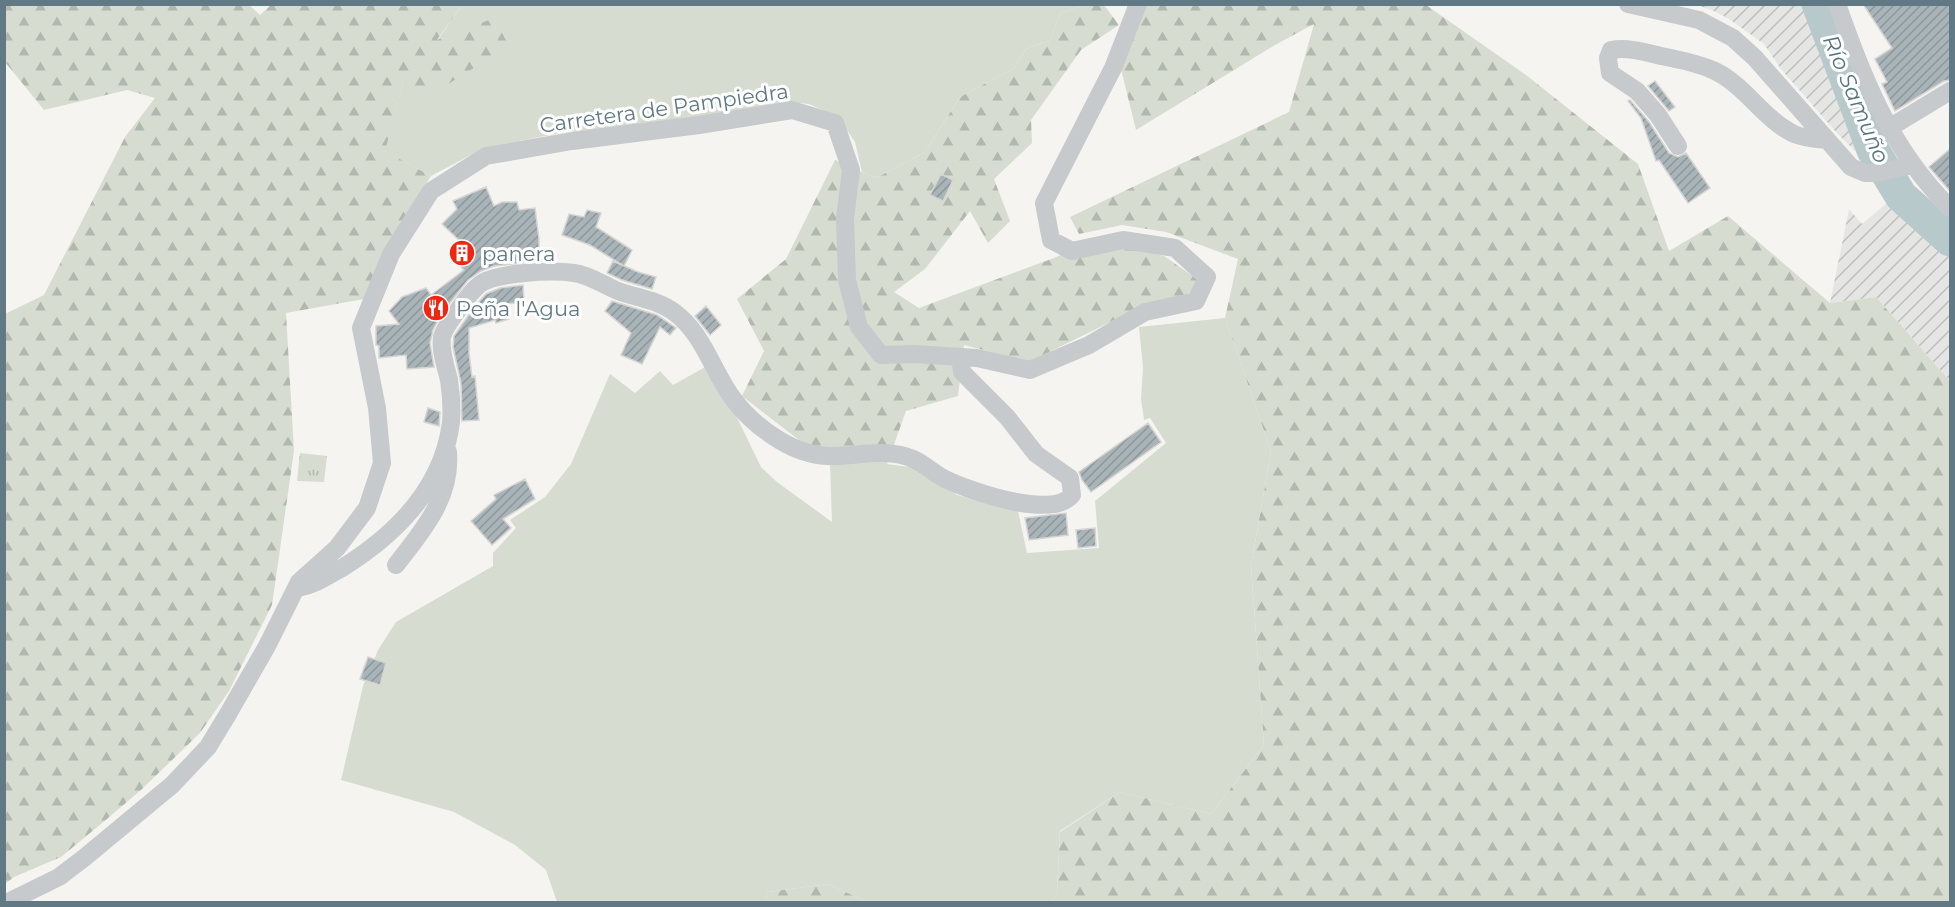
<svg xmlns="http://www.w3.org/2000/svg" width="1955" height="907" viewBox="0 0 1955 907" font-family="Montserrat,sans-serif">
<defs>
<pattern id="industrial-furrows" width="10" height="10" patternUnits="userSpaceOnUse" patternTransform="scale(1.5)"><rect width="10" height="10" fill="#e5e6e3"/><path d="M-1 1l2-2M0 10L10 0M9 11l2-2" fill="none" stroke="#bdbfbe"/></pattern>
<pattern id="forest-firs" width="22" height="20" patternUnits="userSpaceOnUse" patternTransform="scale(1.5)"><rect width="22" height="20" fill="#d6ddd0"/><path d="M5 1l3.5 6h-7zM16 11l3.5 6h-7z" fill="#b1b8ae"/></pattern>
<pattern id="park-tufts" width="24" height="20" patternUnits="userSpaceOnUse" patternTransform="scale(1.5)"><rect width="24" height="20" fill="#d6ddd0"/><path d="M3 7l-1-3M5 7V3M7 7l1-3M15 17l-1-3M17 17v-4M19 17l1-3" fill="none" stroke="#b1b8ae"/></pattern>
<pattern id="building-hatch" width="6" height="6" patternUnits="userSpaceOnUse" patternTransform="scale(1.5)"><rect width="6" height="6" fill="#a9b4b8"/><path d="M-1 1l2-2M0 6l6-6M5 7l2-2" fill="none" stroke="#8d979b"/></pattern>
</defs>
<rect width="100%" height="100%" fill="#f5f4f0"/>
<path fill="url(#industrial-furrows)" d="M 1697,5 L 1810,5 L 1867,158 L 1860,156 L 1836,132 L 1780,68 L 1764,44 L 1729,19 L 1714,11 Z
M 1893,198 L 1902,207 L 1950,249 L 1950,381 L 1876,297 L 1830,303 L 1849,209 L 1862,224 Z"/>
<path fill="#d6ddd0" d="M 462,5 L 1083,5 L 1060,14 L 1050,40 L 1026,49 L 1014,68 L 960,97 L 925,152 L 876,178 L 862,172 L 855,142 L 838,117 L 809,104 L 787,102 L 657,124 L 560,133 L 484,148 L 431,176 L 384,151 L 403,84 L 437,41 Z
M 1225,318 L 1271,451 L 1251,566 L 1264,745 L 1211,814 L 1120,792 L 1060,831 L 1057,894 L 1051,902 L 867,902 L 828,884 L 768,892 L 765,902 L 557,902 L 546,870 L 515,845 L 454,812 L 341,780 L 363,686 L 378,650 L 396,622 L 493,566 L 493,553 L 516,528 L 510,520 L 545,497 L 571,464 L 610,374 L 635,393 L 660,371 L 673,385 L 707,366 L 731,405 L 761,467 L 777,482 L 832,522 L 830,464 L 887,464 L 917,468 L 957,495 L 1018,511 L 1027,553 L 1099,548 L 1095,501 L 1166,443 L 1150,418 L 1144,420 L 1141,399 L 1143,368 L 1139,327 Z"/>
<path fill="url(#forest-firs)" d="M 248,4 L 260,15 L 272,4 L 462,5 L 437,40 L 494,18 L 509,46 L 437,91 L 403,84 L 385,151 L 431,176 L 384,252 L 364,299 L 286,313 L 294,451 L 272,605 L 229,691 L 200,733 L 141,790 L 101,824 L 61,857 L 14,877 L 5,884 L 5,314 L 44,295 L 125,137 L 155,98 L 127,90 L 44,110 L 5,62 L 4,5 Z
M 1083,5 L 1104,5 L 1119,25 L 1081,50 L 1031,120 L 1032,143 L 994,179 L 1010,221 L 988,243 L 970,211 L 925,269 L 894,292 L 919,308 L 1054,258 L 1098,238 L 1164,256 L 1197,279 L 1190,295 L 1143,306 L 1029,362 L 964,345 L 958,396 L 906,411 L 887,464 L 830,464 L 742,396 L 764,351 L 737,299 L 786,259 L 835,160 L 876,178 L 925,152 L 960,97 L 1014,68 L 1026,49 L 1050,40 L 1060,14 Z
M 1147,5 L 1426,5 L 1526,75 L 1638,164 L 1669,251 L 1728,216 L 1830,303 L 1876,297 L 1950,381 L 1950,902 L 1051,902 L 1057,894 L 1060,832 L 1120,792 L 1211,814 L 1264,745 L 1251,566 L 1271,451 L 1225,318 L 1238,259 L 1166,232 L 1122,225 L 1079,234 L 1070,217 L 1289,112 L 1314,24 L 1275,45 L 1136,130 L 1121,69 Z
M 828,884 L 867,902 L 765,902 L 768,892 Z"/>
<path fill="url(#park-tufts)" d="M 300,453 L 327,456 L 324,482 L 297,481 Z"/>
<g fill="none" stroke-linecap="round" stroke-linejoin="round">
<path stroke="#b8c9cb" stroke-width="33" d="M 1818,4 L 1873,150 L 1901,196 L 1950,240"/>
</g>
<path fill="url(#building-hatch)" stroke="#d6d5d3" stroke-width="1.5" d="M 1863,4 L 1950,4 L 1950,80 L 1944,81 L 1895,111 L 1882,84 L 1887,82 L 1875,59 L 1892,48 Z
M 1655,81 L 1675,107 L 1669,111 L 1648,86 Z
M 1630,100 L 1649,122 L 1669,153 L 1678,157 L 1686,153 L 1710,188 L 1688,203 L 1659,160 L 1656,161 L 1641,118 L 1628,101 Z
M 1950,149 L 1950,191 L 1929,167 Z
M 941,174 L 953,180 L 943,201 L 930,195 Z
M 486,187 L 494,206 L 502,202 L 517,202 L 519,210 L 535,208 L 539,239 L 539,261 L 494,266 L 481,271 L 468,280 L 442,313 L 433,330 L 430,343 L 434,367 L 407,369 L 406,355 L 379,358 L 379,346 L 376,345 L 376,326 L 399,324 L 389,311 L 402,297 L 426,288 L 431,295 L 464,270 L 449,255 L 462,243 L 442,224 L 457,209 L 453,201 Z
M 587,210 L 601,213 L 596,227 L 632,250 L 624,266 L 590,245 L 562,235 L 569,214 L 584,217 Z
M 613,261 L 638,272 L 656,277 L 652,289 L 622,280 L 607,273 Z
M 523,285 L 524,302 L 506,304 L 509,319 L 496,323 L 495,320 L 469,328 L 469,353 L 472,377 L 475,376 L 479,420 L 462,421 L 461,383 L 453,347 L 454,336 L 475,306 L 486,294 L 500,288 Z
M 612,301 L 657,315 L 676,328 L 670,335 L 660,327 L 642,364 L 621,355 L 631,333 L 605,311 Z
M 706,306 L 721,325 L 710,335 L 695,316 Z
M 428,408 L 440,412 L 439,426 L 424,422 Z
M 1148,423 L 1161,442 L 1091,492 L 1082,480 L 1079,472 Z
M 525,479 L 535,499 L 503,519 L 511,528 L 492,545 L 471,521 L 496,499 L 494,495 Z
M 1066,513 L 1068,535 L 1029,540 L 1025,518 Z
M 1095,528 L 1096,546 L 1078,548 L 1076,530 Z
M 368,657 L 386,663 L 380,685 L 360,679 Z"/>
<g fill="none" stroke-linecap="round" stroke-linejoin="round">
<path stroke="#c6cacc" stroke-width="18" d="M 1628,4 L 1699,20 L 1733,38 L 1755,58 L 1851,167 L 1865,173 L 1876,173 L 1913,165
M 1837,4 C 1864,81 1891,149 1950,208
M 1889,128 L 1950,91
M 1678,146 L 1658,115 L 1637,91 L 1610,73 L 1608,58 L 1611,50 C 1627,47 1645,52 1661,56 C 1677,59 1700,64 1715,71 C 1746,86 1763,119 1794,134 C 1804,138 1815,139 1826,140
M 396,565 C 422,531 452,498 448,452
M 298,588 C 315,585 327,576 342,568 C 395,535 443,488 451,422 C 452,409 451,393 449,380 C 446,366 440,352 442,337 C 444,329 450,321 455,314 C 462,305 470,292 479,285 C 495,272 553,270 574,273 C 590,275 603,285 618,291 C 637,298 658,300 674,312 C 704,334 712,371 734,400 C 744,413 759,427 773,436 C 789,447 808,455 828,456 C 857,457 885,447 913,459 C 925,464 933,473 945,479 C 970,491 1052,520 1072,495 L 1070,478 L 1036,454 L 1007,417 L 962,372 L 960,357
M 8,902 L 59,877 L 84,858 L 172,785 L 208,747 L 228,714 L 267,646 L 299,582 L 337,548 L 367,508 L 382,463 L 377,408 L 361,328 L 391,254 L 431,191 L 486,156 L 572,141 L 699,125 L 792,110 L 835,123 L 851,170 L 845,219 L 847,280 L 859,327 L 881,355 L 913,354 L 977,358 L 1030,370 L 1089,345 L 1145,312 L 1196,301 L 1207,277 L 1175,248 L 1123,240 L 1072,251 L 1051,240 L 1044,203 L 1113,68 L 1138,4"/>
</g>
<defs>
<symbol id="building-disc" viewBox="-11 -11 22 22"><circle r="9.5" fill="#f42510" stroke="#fff"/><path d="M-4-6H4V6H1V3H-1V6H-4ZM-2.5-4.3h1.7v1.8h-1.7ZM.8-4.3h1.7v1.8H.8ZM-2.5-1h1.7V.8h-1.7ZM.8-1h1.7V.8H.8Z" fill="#fff"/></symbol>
<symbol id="restaurant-disc" viewBox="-11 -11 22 22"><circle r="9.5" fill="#f42510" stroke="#fff"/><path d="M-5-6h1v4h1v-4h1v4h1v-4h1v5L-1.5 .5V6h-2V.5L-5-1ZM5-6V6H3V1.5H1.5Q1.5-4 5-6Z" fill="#fff"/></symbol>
</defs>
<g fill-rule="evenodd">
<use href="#building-disc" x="447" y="238" width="30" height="30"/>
<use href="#restaurant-disc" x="421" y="293" width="30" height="30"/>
</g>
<g text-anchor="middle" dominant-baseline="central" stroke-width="6" stroke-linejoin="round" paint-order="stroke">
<g font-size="21" fill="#607984" stroke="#fff">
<text transform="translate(664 108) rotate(-8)">Carretera de Pampiedra</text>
</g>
<g font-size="21" fill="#607984" stroke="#fff" text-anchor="start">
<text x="482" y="253">panera</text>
<text x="456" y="308">Peña l'Agua</text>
</g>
<g font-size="22" font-style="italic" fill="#57767b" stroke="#fff">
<text transform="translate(1856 99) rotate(67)">Río Samuño</text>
</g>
</g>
<rect width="1955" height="907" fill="none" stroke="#607984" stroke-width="12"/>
</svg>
